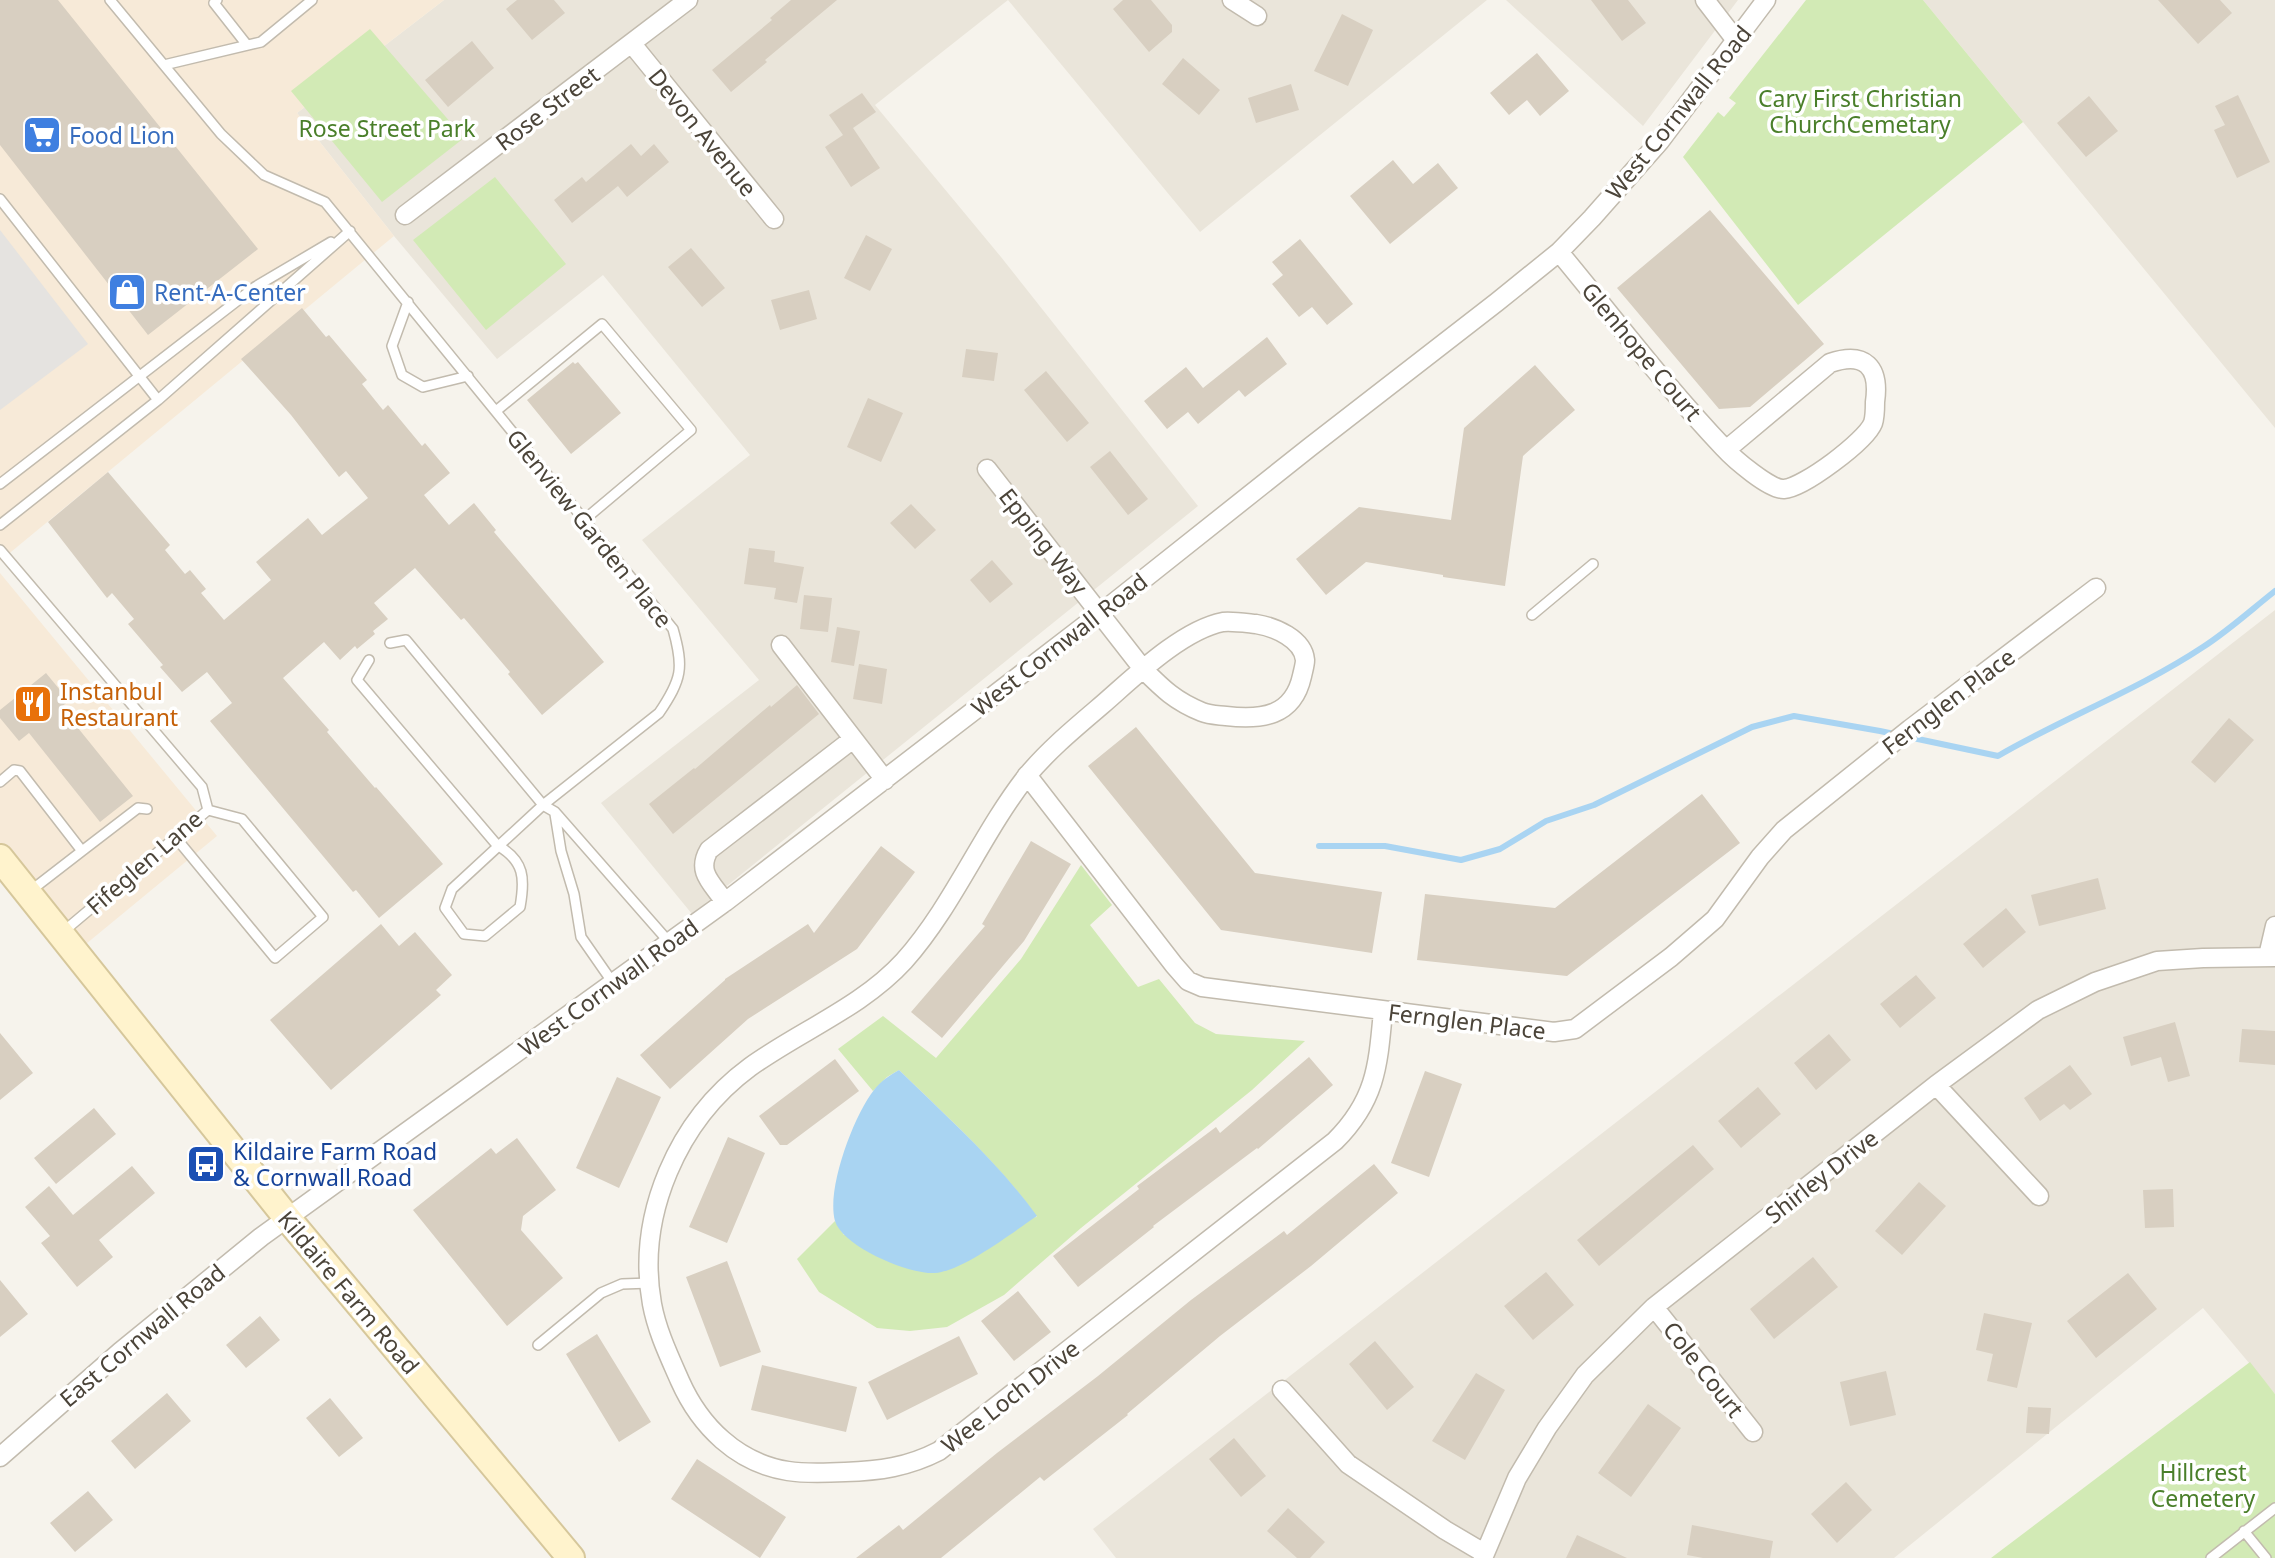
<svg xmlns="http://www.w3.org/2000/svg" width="2275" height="1558" viewBox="0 0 2275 1558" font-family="'Noto Sans',sans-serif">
<rect width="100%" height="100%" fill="#f6f3ec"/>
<path fill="#eae5da" d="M 444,0 L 1487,0 L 1200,232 L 1008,0 L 875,105 L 1001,257 L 1198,506 L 692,914 L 601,803 L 759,680 L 642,540 L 750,455 L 603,275 L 497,359 L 394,236 L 297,113 Z
M 1506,0 L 1738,0 L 1643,126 Z
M 1923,0 L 2275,0 L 2275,428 L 2023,122 Z
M 2275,610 L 2275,1394 L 2203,1308 L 1894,1558 L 1116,1558 L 1093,1529 Z"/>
<path fill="#f7ead8" d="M 0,0 L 444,0 L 297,113 L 394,236 L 0,561 Z
M 0,573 L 217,836 L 75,953 L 0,858 Z"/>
<path fill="#d2eab5" d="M 1806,0 L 1923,0 L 2023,122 L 1798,305 L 1683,157 L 1718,112 L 1724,117 L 1736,103 L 1729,98 Z
M 370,29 L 464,138 L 382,202 L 291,91 Z
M 495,177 L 566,264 L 486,330 L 413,240 Z
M 1081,865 L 1112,905 L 1090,925 L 1138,987 L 1159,979 L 1195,1023 L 1216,1034 L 1305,1041 L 1252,1090 L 1081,1228 L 1004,1295 L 947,1327 L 910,1331 L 877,1328 L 819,1292 L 797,1259 L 835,1221 L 844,1235 L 1037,1217 C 998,1162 947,1117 899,1070 L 887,1077 L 873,1091 L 838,1049 L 883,1016 L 936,1058 L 1021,959 Z
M 2250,1362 L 2275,1394 L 2275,1558 L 1991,1558 Z"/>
<path fill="#e5e3e0" d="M 0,230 L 88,344 L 0,410 Z"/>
<path fill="#a9d4f2" d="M 899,1070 C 947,1117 998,1162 1037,1216 C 1013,1232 963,1271 935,1273 C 910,1275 843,1247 835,1221 C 826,1189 854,1115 874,1090 C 881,1081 890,1075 899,1070 Z"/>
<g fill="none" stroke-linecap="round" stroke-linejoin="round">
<path stroke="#a9d4f2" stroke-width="6" d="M 1319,846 L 1385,846 L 1461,860 L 1500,849 L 1546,821 L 1594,805 L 1752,727 L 1794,716 L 1880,731 L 1998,756 C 2065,717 2138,690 2203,647 C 2228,631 2251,610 2275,591"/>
</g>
<path fill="#d8cfc1" d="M 0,0 L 58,0 L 258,249 L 148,335 L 0,145 Z
M 517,0 L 554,0 L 565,13 L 532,40 L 506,9 Z
M 791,0 L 837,0 L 765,60 L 767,62 L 731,92 L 712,70 L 772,20 L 770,18 Z
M 1123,0 L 1151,0 L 1172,25 L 1172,32 L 1149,52 L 1113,9 Z
M 1591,0 L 1628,0 L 1646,23 L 1622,41 Z
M 2158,0 L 2220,0 L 2232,13 L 2198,44 Z
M 1342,14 L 1373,30 L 1348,86 L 1314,71 Z
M 472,41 L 494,68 L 448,107 L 425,80 Z
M 1537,53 L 1569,91 L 1540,116 L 1527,100 L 1509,115 L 1490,93 Z
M 1183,58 L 1220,90 L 1199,115 L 1162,84 Z
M 1291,84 L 1299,110 L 1256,123 L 1248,98 Z
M 862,93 L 876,112 L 853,128 L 880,168 L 851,187 L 825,147 L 843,135 L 829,115 Z
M 2238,95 L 2270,162 L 2237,178 L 2214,130 L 2225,125 L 2215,106 Z
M 2089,96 L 2118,131 L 2086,157 L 2057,123 Z
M 631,144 L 641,156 L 654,144 L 669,162 L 627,197 L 618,186 L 572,223 L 554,200 L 582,177 L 586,182 Z
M 1393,160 L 1413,184 L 1438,163 L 1458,188 L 1390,244 L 1350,196 Z
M 1710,210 L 1824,344 L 1750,407 L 1719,409 L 1617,288 Z
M 866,235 L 892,249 L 870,291 L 844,278 Z
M 1300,239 L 1353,304 L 1327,325 L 1312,307 L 1299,317 L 1272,284 L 1283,275 L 1272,262 Z
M 691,248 L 725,288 L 702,307 L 668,267 Z
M 809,290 L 817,319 L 780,330 L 771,300 Z
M 302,308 L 326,337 L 329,335 L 367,380 L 362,384 L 383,410 L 388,405 L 422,446 L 425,443 L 450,473 L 424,495 L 449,525 L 474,503 L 496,530 L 494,532 L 604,662 L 542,715 L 508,674 L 510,672 L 464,618 L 461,620 L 415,568 L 374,603 L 388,619 L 373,631 L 375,634 L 357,649 L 355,646 L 340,660 L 324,642 L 283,678 L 329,730 L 327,732 L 375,788 L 376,787 L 443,864 L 379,918 L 356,890 L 353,892 L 210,721 L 232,703 L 207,672 L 182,692 L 160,667 L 163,665 L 128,624 L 134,619 L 112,593 L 107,598 L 48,522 L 108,472 L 170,545 L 165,550 L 185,574 L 190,570 L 206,589 L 201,593 L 224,620 L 271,580 L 256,562 L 308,518 L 322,535 L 368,498 L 346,471 L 339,477 L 291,415 L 241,359 Z
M 1267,337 L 1287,364 L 1245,397 L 1239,390 L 1198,424 L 1188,412 L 1167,429 L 1144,401 L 1186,367 L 1203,388 Z
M 966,349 L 998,353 L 994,381 L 962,377 Z
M 573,362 L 575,364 L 578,362 L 621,413 L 571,454 L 527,400 Z
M 1535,365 L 1575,410 L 1523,456 L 1505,586 L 1443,577 L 1443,575 L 1366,562 L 1326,595 L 1296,559 L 1359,507 L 1451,520 L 1464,428 Z
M 1046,371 L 1089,423 L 1067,442 L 1024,390 Z
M 868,398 L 903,413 L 881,462 L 847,447 Z
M 1110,451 L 1148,499 L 1128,515 L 1090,467 Z
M 911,504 L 936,530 L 915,549 L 890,523 Z
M 749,548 L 775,551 L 774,562 L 804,567 L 797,603 L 774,599 L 776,588 L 744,584 Z
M 992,560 L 1013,584 L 990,603 L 970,580 Z
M 804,595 L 832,598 L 828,632 L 800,629 Z
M 837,627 L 860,631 L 854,666 L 831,662 Z
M 859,664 L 887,669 L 882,704 L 853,699 Z
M 46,673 L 69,701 L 61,707 L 133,796 L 100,822 L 29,733 L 19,741 L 0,718 L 0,710 Z
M 797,685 L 819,714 L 673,834 L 649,804 L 694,768 L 695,769 L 770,705 L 771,707 Z
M 2229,718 L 2254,740 L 2215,783 L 2191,762 Z
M 1136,727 L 1255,873 L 1382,892 L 1372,953 L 1221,930 L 1088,766 Z
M 1702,794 L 1740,843 L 1567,976 L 1417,960 L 1425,894 L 1555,908 Z
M 1031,841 L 1071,864 L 1024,941 L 942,1038 L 911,1012 L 985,926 L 982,924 Z
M 881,846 L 915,872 L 857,949 L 748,1019 L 670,1089 L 640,1055 L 725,980 L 725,979 L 808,924 L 814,933 Z
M 2098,878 L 2106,909 L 2039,926 L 2031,895 Z
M 2006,908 L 2026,932 L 1983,968 L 1963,944 Z
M 381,924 L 399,946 L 415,932 L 452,975 L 436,990 L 441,995 L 331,1090 L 270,1020 Z
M 1916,975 L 1936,998 L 1900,1028 L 1880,1004 Z
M 2175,1022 L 2190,1076 L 2168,1082 L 2161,1057 L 2131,1066 L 2123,1037 Z
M 2242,1029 L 2275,1031 L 2275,1065 L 2239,1062 Z
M 0,1033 L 33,1073 L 0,1100 Z
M 1829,1034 L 1851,1060 L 1816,1090 L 1794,1063 Z
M 1309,1057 L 1333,1085 L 1258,1149 L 1257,1148 L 1153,1226 L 1154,1227 L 1078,1287 L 1053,1256 L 1139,1189 L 1137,1186 L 1216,1127 L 1220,1133 Z
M 835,1059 L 859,1091 L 787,1145 L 780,1145 L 759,1116 Z
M 2070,1065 L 2092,1094 L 2070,1110 L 2064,1104 L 2040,1121 L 2024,1098 Z
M 1425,1071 L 1462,1084 L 1429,1177 L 1391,1163 Z
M 617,1077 L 661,1097 L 619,1188 L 576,1168 Z
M 1758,1087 L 1781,1114 L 1741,1148 L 1718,1121 Z
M 94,1108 L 116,1134 L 56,1184 L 34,1158 Z
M 728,1137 L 765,1153 L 727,1243 L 689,1227 Z
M 517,1138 L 556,1190 L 523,1216 L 521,1230 L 563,1278 L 507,1326 L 413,1210 L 491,1148 L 496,1154 Z
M 1693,1145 L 1714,1169 L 1599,1266 L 1577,1240 Z
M 1374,1164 L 1398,1193 L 1311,1266 L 1220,1336 L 1127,1414 L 1128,1415 L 1044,1481 L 1040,1477 L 941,1558 L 856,1558 L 899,1525 L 903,1530 L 997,1453 L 1098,1376 L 1191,1300 L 1284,1231 L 1287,1235 Z
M 132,1166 L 155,1193 L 99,1240 L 113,1257 L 77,1287 L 41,1243 L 50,1236 L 25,1207 L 49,1186 L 73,1215 Z
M 1919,1182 L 1946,1206 L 1902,1255 L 1875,1231 Z
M 2173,1189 L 2174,1227 L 2145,1228 L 2143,1190 Z
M 1813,1257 L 1838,1287 L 1774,1339 L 1750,1309 Z
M 727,1261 L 761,1352 L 720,1367 L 686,1277 Z
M 1546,1272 L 1574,1305 L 1533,1340 L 1504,1306 Z
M 2128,1273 L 2157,1309 L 2096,1358 L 2067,1321 Z
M 0,1280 L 28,1314 L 0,1337 Z
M 1018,1291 L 1051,1332 L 1014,1361 L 981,1321 Z
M 1984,1313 L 2032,1323 L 2017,1388 L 1987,1381 L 1993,1354 L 1976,1350 Z
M 260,1316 L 280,1340 L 246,1368 L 226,1345 Z
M 597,1334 L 651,1422 L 619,1442 L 566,1354 Z
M 959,1336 L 978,1374 L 887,1420 L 868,1382 Z
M 1375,1341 L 1414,1387 L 1387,1410 L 1349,1364 Z
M 762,1365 L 857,1387 L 846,1432 L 751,1410 Z
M 1886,1371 L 1896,1415 L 1850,1426 L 1840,1382 Z
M 1476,1373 L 1505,1390 L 1465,1460 L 1432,1441 Z
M 167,1393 L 191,1421 L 135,1469 L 111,1441 Z
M 330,1398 L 363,1438 L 339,1457 L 306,1418 Z
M 1648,1404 L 1681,1428 L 1631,1497 L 1598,1473 Z
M 2028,1407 L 2051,1408 L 2049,1434 L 2026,1433 Z
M 1234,1438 L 1266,1476 L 1241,1497 L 1209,1459 Z
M 697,1459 L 786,1517 L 760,1558 L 671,1499 Z
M 1846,1482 L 1872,1510 L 1837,1543 L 1811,1514 Z
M 88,1491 L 113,1520 L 75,1552 L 50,1523 Z
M 1288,1508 L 1325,1542 L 1310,1558 L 1297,1558 L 1267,1531 Z
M 1692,1525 L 1773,1541 L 1770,1558 L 1703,1558 L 1687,1555 Z
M 1577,1535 L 1627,1558 L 1566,1558 Z"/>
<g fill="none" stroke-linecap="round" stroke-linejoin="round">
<defs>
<path id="service" d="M 110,0 L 221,134 L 264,175 L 325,202 L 673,629 C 684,668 682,679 659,713 L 543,805 L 555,812 L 669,942
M 217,0 L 214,3 L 247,45
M 164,65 L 261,42 L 312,0
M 0,199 L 158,400
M 408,302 L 392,346 L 402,375 L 423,387 L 468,376
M 496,411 L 602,324 L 691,430 L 584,520
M 0,484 L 255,287 L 331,242
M 0,525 L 158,400 L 350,231
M 0,550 L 202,787 L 208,810 L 64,931
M 1532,615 L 1593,564
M 369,660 L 357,680 L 497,845 C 525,861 525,879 520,907 L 485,936 L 464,934 L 445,908 L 452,889 L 543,805 L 406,640 L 390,643
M 0,782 L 14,770 L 20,771 L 82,851 L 29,892
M 555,814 L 561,851 L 574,894 L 581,937 L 613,983
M 176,838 L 275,958 L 323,917 L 242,819 L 208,810
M 82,851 L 138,808 L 147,809
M 538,1345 L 601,1293 L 622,1284 L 650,1283
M 2244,1531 L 2266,1558
M 2211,1558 L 2275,1508"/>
<path id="minor" d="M 1232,0 L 1257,16
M 1705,0 L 1735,39
M 632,44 L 774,219
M 405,215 L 688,0
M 1559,252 C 1613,317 1665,386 1724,448 C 1734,459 1770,490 1784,489 C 1803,488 1866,441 1873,423 C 1875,417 1875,408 1875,402 C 1880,367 1865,351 1830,363 L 1726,450
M 987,469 L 1143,669 C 1163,689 1175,701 1202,712 C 1209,715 1217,715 1226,716 C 1261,720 1293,717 1302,676 C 1303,671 1305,665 1305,660 C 1303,639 1275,627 1256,624 C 1246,623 1232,621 1223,622 C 1182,630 1134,677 1103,704 C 1076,727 1048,750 1026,777 C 981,835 953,906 904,961 C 862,1007 800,1031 750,1067 C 678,1120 636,1215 652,1304 C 657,1331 669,1356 680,1381 C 700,1426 737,1463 788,1471 C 806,1474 826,1473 845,1472 C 879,1471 908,1467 939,1451 L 1335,1141 C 1376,1100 1378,1066 1383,1011
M 781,645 L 885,780
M 1027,775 L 1174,965 L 1188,981 L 1202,987 L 1554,1032 L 1575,1029 L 1671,957 L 1715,919 L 1760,857 L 1784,830 L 1910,729 L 2096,588
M 725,902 C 712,883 696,872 709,850 L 853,739
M 2268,956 L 2275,926
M 1936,1085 L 2039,1196
M 1654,1307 L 1753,1432
M 1282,1390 L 1348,1464 L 1445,1530 L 1484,1553
M 0,1457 L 120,1352 L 261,1237 L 725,902 L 1101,613 L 1310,447 L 1497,302 L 1559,252 L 1592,218 L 1660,141 L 1766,0
M 1483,1558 L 1517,1478 L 1547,1428 L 1585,1375 L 1654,1307 L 1936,1085 L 2038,1010 L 2095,982 L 2157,961 L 2203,958 L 2275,957"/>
<path id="secondary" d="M 0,858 L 288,1219 L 571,1558"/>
</defs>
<use href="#service" stroke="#c2bbae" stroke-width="12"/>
<use href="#minor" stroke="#c2bbae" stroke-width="21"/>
<use href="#secondary" stroke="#d6c79b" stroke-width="30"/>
<use href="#service" stroke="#fff" stroke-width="9"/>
<use href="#minor" stroke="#fff" stroke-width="18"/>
<use href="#secondary" stroke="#fff3cd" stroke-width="26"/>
</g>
<defs>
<symbol id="supermarket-square" viewBox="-11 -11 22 22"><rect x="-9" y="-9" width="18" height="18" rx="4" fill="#3f7fe0" stroke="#fff"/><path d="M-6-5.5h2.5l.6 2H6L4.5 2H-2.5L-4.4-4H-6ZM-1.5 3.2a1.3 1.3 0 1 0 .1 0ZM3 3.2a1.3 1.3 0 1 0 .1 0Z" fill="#fff"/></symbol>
<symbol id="shop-square" viewBox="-11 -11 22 22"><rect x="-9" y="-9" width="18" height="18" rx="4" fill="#3f7fe0" stroke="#fff"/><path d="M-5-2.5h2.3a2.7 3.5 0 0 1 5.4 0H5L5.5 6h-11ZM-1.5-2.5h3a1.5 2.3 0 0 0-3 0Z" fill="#fff"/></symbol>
<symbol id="restaurant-square" viewBox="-11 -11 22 22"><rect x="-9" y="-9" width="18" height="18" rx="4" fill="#e8710a" stroke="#fff"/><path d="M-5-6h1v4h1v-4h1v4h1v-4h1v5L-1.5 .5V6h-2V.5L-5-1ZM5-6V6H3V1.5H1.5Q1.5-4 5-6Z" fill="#fff"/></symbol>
<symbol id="bus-square" viewBox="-11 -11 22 22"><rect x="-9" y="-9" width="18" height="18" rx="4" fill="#1a4fb4" stroke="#fff"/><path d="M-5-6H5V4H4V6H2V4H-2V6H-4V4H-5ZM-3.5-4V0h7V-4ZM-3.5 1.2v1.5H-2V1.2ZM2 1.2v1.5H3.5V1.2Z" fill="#fff"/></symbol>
</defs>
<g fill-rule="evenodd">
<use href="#supermarket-square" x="20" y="113" width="44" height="44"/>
<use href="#shop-square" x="105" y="270" width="44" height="44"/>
<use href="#restaurant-square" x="11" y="682" width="44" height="44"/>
<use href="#bus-square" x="184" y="1142" width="44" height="44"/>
</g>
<g text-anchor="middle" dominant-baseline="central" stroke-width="7" stroke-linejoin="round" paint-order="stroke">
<g font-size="23" fill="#4a7f2a" stroke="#fff">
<text x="1860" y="98">Cary First Christian<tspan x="1860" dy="26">ChurchCemetary</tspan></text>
<text x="387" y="128">Rose Street Park</text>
<text x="2203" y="1472">Hillcrest<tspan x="2203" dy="26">Cemetery</tspan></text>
</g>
<g font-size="23" fill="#4b4439" stroke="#fff">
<text transform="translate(547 108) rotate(-37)">Rose Street</text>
<text transform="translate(1678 112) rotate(-51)">West Cornwall Road</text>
<text transform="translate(703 132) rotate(51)">Devon Avenue</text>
<text transform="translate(1642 351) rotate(50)">Glenhope Court</text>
<text transform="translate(590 528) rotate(51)">Glenview Garden Place</text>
<text transform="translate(1044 541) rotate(52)">Epping Way</text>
<text transform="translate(1059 644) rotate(-38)">West Cornwall Road</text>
<text transform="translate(1948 701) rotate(-37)">Fernglen Place</text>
<text transform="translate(144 862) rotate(-41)">Fifeglen Lane</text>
<text transform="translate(608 987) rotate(-36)">West Cornwall Road</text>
<text transform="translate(1467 1021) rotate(7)">Fernglen Place</text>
<text transform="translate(1821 1176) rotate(-38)">Shirley Drive</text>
<text transform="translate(349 1292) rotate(50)">Kildaire Farm Road</text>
<text transform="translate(142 1335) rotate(-40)">East Cornwall Road</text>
<text transform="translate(1704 1369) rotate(52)">Cole Court</text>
<text transform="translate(1010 1396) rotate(-38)">Wee Loch Drive</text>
</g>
<g font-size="23" fill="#366cbe" stroke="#fff" text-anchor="start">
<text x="69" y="135">Food Lion</text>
<text x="154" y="292">Rent-A-Center</text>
</g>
<g font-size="23" fill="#c56008" stroke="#fff" text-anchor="start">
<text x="60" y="691">Instanbul<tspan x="60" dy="26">Restaurant</tspan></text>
</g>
<g font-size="23" fill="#164399" stroke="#fff" text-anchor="start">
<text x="233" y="1151">Kildaire Farm Road<tspan x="233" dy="26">&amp; Cornwall Road</tspan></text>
</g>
</g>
</svg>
